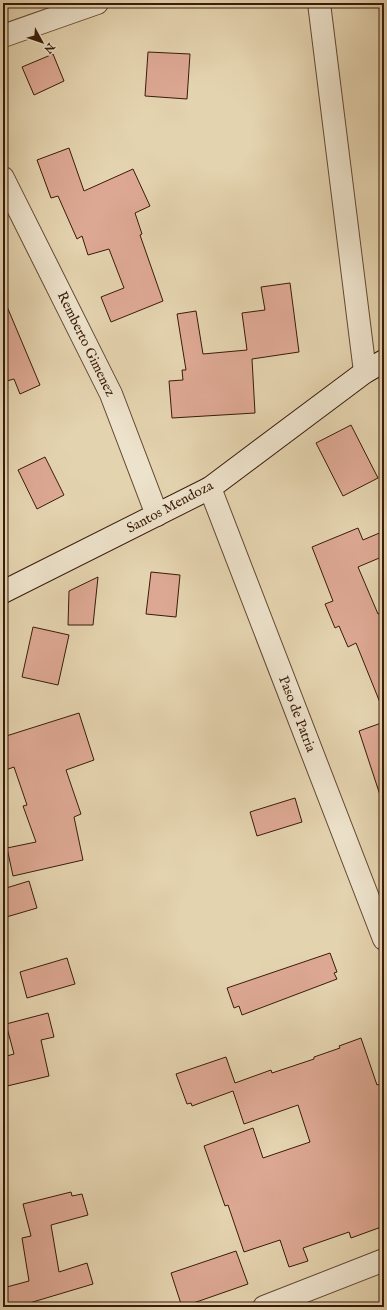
<svg xmlns="http://www.w3.org/2000/svg" width="387" height="1310" viewBox="0 0 387 1310" font-family="'IM FELL English',serif">
<rect width="100%" height="100%" fill="#e4d3af"/>
<filter id="stains"><feTurbulence type="fractalNoise" baseFrequency=".005" numOctaves="4"/><feColorMatrix values="0 0 0 0 .2 0 0 0 0 .09 0 0 0 0 .02 0 0 0 .5 -.17"/></filter>
<radialGradient id="worn" r=".72"><stop offset=".6" stop-color="#630" stop-opacity="0"/><stop offset="1" stop-color="#630" stop-opacity=".3"/></radialGradient>
<path fill="#dda893" stroke="#391b09" d="M 148,52 L 190,54 L 187,99 L 145,96 Z
M 53,54 L 64,81 L 34,95 L 22,67 Z
M 69,148 L 84,191 L 133,169 L 150,206 L 135,213 L 142,234 L 140,235 L 163,301 L 111,322 L 101,297 L 124,288 L 109,249 L 88,255 L 82,236 L 77,239 L 58,196 L 51,198 L 37,160 Z
M 290,283 L 299,352 L 252,359 L 255,413 L 172,418 L 169,381 L 183,380 L 182,370 L 186,370 L 177,314 L 196,311 L 203,354 L 247,350 L 242,313 L 265,310 L 261,287 Z
M 3,297 L 40,385 L 20,394 L 14,379 L 3,382 Z
M 351,425 L 378,478 L 343,496 L 316,443 Z
M 45,457 L 64,495 L 37,509 L 18,470 Z
M 358,528 L 363,540 L 384,531 L 384,556 L 358,567 L 378,614 L 384,611 L 383,710 L 356,643 L 348,647 L 339,626 L 335,628 L 325,604 L 333,601 L 312,547 Z
M 151,572 L 180,575 L 176,617 L 146,614 Z
M 98,577 L 93,625 L 68,625 L 69,591 Z
M 33,627 L 69,635 L 58,685 L 22,677 Z
M 79,713 L 94,760 L 66,770 L 81,814 L 74,817 L 83,860 L 13,876 L 7,848 L 36,842 L 23,806 L 27,805 L 14,767 L 3,771 L 3,737 Z
M 384,722 L 384,794 L 380,795 L 359,731 Z
M 295,798 L 302,822 L 257,836 L 250,812 Z
M 29,881 L 37,908 L 3,918 L 3,889 Z
M 330,953 L 337,972 L 334,973 L 337,979 L 242,1015 L 239,1006 L 234,1008 L 227,988 Z
M 67,958 L 75,984 L 27,998 L 20,972 Z
M 48,1013 L 54,1037 L 41,1040 L 49,1076 L 3,1087 L 3,1057 L 14,1054 L 6,1024 Z
M 361,1038 L 377,1085 L 380,1084 L 384,1096 L 384,1226 L 351,1238 L 349,1232 L 303,1248 L 308,1261 L 289,1267 L 280,1240 L 244,1252 L 228,1205 L 225,1206 L 204,1146 L 253,1128 L 263,1158 L 310,1142 L 298,1105 L 244,1124 L 233,1091 L 192,1106 L 191,1103 L 187,1104 L 176,1074 L 226,1057 L 235,1083 L 271,1070 L 272,1073 L 314,1059 L 314,1057 L 340,1048 L 339,1046 Z
M 71,1192 L 72,1196 L 82,1194 L 88,1215 L 51,1225 L 59,1272 L 87,1263 L 93,1284 L 16,1307 L 5,1307 L 3,1299 L 3,1288 L 29,1281 L 22,1238 L 31,1236 L 23,1204 Z
M 236,1251 L 248,1284 L 182,1307 L 171,1273 Z"/>
<g fill="none" stroke-linecap="round" stroke-linejoin="round">
<defs>
<path id="street" d="M 319,3 L 365,372
M 3,36 L 97,3
M 3,178 L 111,394 L 157,515
M 210,488 L 384,939
M 264,1307 L 384,1260"/>
<path id="secondary" d="M 3,592 L 210,488 L 365,372 L 384,361"/>
</defs>
<use href="#street" stroke="#644932" stroke-width="24"/>
<use href="#secondary" stroke="#391b09" stroke-width="24"/>
<use href="#street" stroke="#ede2cb" stroke-width="22"/>
<use href="#secondary" stroke="#ede2cb" stroke-width="22"/>
</g>
<g text-anchor="middle" dominant-baseline="central" stroke-width="3" stroke-linejoin="round" paint-order="stroke">
<g font-size="14" fill="#391b09" stroke="#ede2cb">
<text transform="translate(86 344) rotate(64)">Remberto Gimenez</text>
<text transform="translate(170 507) rotate(-28)">Santos Mendoza</text>
<text transform="translate(297 714) rotate(69)">Paso de Patria</text>
</g>
</g>
<rect width="387" height="1310" fill="none" stroke="#e4d3af" stroke-width="16"/>
<rect x="4" y="4" width="379" height="1302" fill="none" stroke="#391b09" stroke-width="2"/>
<rect x="8" y="8" width="371" height="1294" fill="none" stroke="#391b09"/>
<g transform="translate(42 42) rotate(130)" stroke="#ede2cb" stroke-width="3" paint-order="stroke">
<path d="M0-3L7 15L0 10L-7 15Z" fill="#391b09"/>
<text y="-6" font-size="11" font-weight="bold" text-anchor="middle" fill="#391b09">N</text>
</g>
<rect width="100%" height="100%" filter="url(#stains)"/>
<rect width="100%" height="100%" fill="url(#worn)"/>
</svg>
